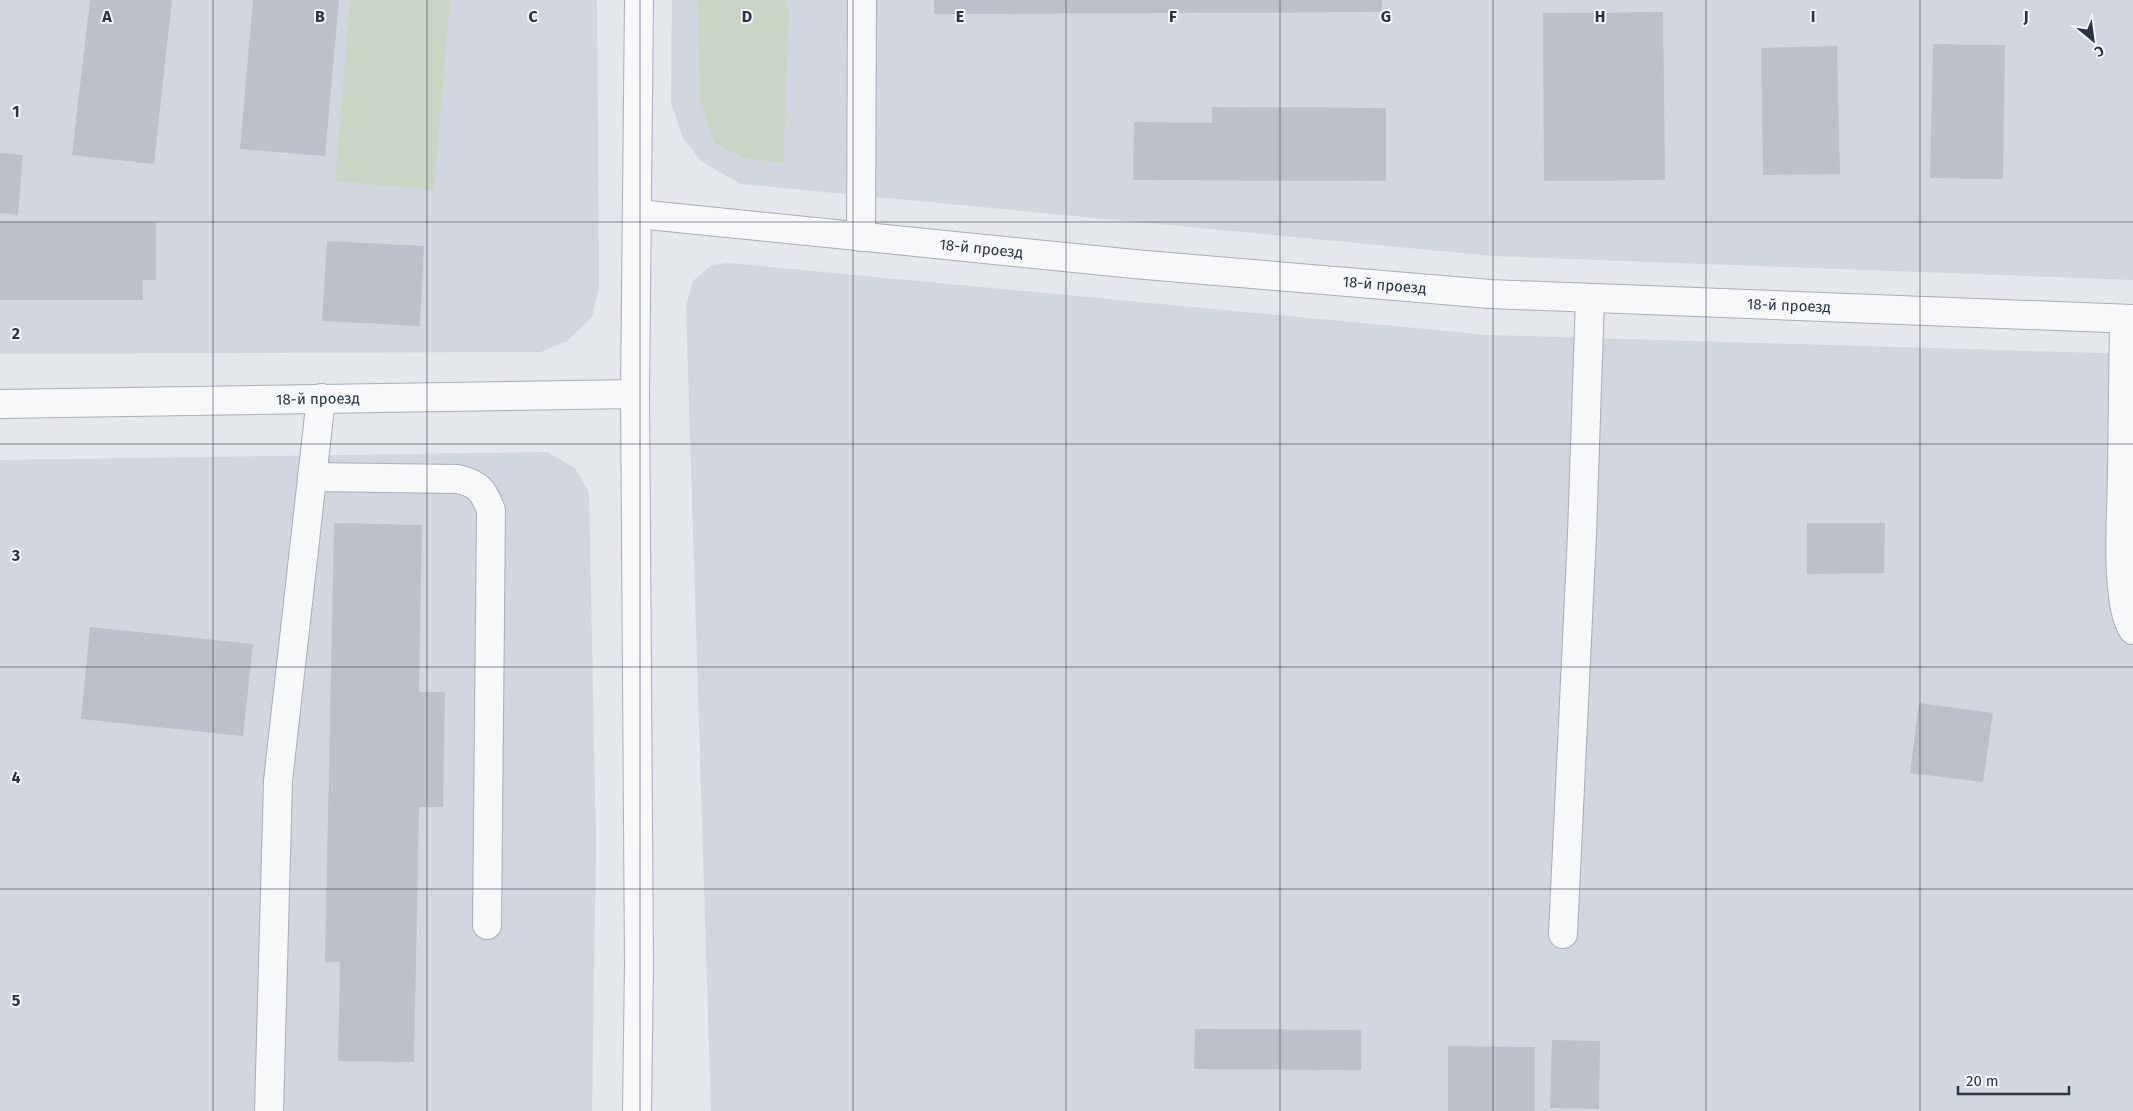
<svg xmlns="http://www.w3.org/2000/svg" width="2133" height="1111" viewBox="0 0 2133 1111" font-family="'Fira Sans',sans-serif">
<rect width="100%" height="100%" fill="#e4e7ec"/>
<path fill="#d2d6de" d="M 0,0 L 597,0 L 599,287 L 592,317 L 567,341 L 541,352 L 0,354 Z
M 672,0 L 2133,0 L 2133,280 L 1493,256 L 740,184 L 701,161 L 683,138 L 671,103 Z
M 729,263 L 1488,335 L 2133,354 L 2133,1111 L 711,1111 L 686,307 L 693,281 L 711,265 Z
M 547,452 L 575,468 L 589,492 L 596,843 L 592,1111 L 0,1111 L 0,460 Z"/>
<path fill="#c9d6c5" d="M 350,0 L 450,0 L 434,190 L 335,181 Z
M 698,0 L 785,0 L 789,12 L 783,163 L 744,158 L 714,143 L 700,99 Z"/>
<path fill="#bbc0ca" d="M 90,0 L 172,0 L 154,164 L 72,155 Z
M 253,0 L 339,0 L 325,156 L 240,149 Z
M 934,0 L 1382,0 L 1382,12 L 934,14 Z
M 1663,12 L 1665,180 L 1544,181 L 1543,13 Z
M 1933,44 L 2005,45 L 2003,179 L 1930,178 Z
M 1837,46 L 1840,174 L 1763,175 L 1761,48 Z
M 1212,107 L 1386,108 L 1386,181 L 1133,180 L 1134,122 L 1212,123 Z
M 0,153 L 23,155 L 18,215 L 0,213 Z
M 0,222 L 156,222 L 156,280 L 143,280 L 143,300 L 0,300 Z
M 327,241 L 424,246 L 420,326 L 322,321 Z
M 334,523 L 422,525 L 419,692 L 445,692 L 443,807 L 419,807 L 414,1062 L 338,1061 L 340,962 L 325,962 Z
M 1807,523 L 1885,523 L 1884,573 L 1807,574 Z
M 90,627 L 253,644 L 243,736 L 81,719 Z
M 1919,703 L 1993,713 L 1983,782 L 1910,773 Z
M 1195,1029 L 1361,1030 L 1361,1070 L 1194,1069 Z
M 1552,1040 L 1600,1041 L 1599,1109 L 1550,1108 Z
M 1448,1046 L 1535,1047 L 1535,1111 L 1448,1111 Z"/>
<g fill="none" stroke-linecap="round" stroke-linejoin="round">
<defs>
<g id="minor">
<path id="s1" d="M 638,214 L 1134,264 L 1490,294 L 2133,319"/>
<path d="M 861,237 L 862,0"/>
<path d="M 2124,319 C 2123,370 2123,420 2122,471 C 2122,507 2114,603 2133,630"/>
<path id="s2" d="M 0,404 L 635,394"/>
<path d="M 312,477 L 458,479 C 479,484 483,490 491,510 L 487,925"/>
<path d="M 1563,934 L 1582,534 L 1590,298"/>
<path d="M 269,1111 L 278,781 L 321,398"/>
<path d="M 637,1111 L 639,964 L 635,394 L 639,0"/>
</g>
</defs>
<use href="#minor" stroke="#a9aeb7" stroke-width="30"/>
<use href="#minor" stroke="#f7f8fa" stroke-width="28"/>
</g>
<path fill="none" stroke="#2b3445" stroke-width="1" stroke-opacity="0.55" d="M 213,0 L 213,1111M 427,0 L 427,1111M 640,0 L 640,1111M 853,0 L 853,1111M 1066,0 L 1066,1111M 1280,0 L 1280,1111M 1493,0 L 1493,1111M 1706,0 L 1706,1111M 1920,0 L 1920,1111M 0,222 L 2133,222M 0,444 L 2133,444M 0,667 L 2133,667M 0,889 L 2133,889"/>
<g text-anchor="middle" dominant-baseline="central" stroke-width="4" stroke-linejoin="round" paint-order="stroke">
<g font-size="15" fill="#2b3445" stroke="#f4f6f9">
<text stroke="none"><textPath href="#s1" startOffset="345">18-й проезд</textPath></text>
<text stroke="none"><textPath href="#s1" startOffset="750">18-й проезд</textPath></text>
<text stroke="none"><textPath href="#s1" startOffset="1155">18-й проезд</textPath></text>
<text stroke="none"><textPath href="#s2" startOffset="318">18-й проезд</textPath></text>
</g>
</g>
<g font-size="16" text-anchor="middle" font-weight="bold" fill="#2b3445" stroke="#f4f6f9" stroke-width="4" stroke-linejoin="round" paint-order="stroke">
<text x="107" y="22">A</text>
<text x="320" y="22">B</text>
<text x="533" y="22">C</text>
<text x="747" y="22">D</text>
<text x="960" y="22">E</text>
<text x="1173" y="22">F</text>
<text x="1386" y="22">G</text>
<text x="1600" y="22">H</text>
<text x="1813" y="22">I</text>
<text x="2026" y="22">J</text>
<text x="16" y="117">1</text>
<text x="16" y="339">2</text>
<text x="16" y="561">3</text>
<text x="16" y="783">4</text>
<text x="16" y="1006">5</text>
</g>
<g transform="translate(2093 40) rotate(151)" stroke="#f4f6f9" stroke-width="4" paint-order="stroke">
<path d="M0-4L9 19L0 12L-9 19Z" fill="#2b3445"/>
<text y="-8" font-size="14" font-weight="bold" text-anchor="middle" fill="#2b3445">С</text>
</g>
<path d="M1958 1086v8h111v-8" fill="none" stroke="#2b3445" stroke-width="2.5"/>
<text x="1966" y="1086" font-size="15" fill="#2b3445" stroke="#f4f6f9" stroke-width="4" paint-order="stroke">20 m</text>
</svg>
